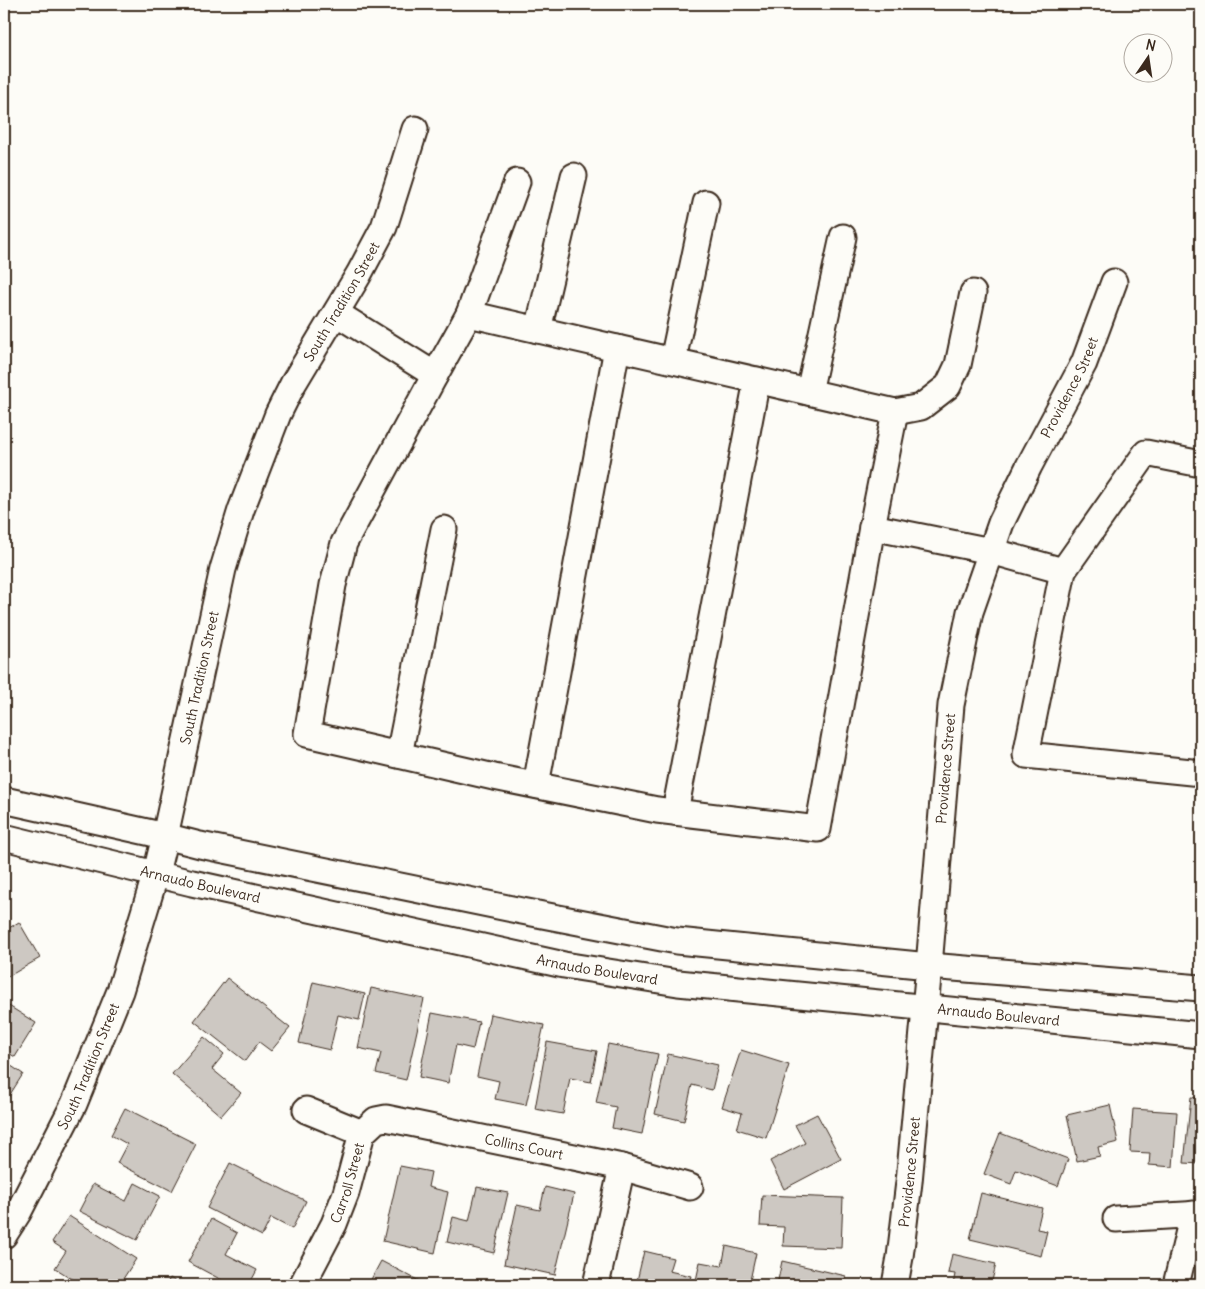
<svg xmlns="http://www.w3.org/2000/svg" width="1205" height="1289" viewBox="0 0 1205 1289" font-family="Delius,sans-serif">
<rect width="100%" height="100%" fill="#fdfcf7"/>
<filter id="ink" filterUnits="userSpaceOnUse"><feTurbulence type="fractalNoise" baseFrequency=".02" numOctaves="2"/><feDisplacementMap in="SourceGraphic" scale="10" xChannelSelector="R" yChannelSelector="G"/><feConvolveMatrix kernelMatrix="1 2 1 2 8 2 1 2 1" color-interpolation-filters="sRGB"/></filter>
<g filter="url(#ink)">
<path fill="#cdc8c2" stroke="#3b2a1e" d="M 19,922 L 40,958 L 4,979 L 4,931 Z
M 227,978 L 290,1028 L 271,1051 L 259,1042 L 245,1061 L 194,1021 Z
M 313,982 L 365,994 L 359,1020 L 338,1015 L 330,1050 L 299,1043 Z
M 371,988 L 424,999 L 406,1080 L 376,1073 L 381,1053 L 358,1048 Z
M 4,1003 L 36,1023 L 15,1057 L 4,1050 Z
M 432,1013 L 479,1022 L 473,1049 L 456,1045 L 448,1083 L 419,1077 Z
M 490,1014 L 544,1025 L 526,1105 L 495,1099 L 499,1081 L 477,1076 Z
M 204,1037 L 224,1054 L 212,1069 L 241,1093 L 221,1116 L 172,1074 Z
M 547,1042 L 597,1051 L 591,1082 L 570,1078 L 563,1114 L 535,1109 Z
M 608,1044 L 658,1054 L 642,1134 L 612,1128 L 616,1107 L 596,1103 Z
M 741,1050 L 789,1065 L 766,1138 L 737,1129 L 742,1113 L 722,1107 Z
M 668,1054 L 718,1065 L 712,1090 L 692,1085 L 684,1121 L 655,1114 Z
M 4,1061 L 23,1074 L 4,1104 Z
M 1191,1097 L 1201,1098 L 1201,1164 L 1184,1163 Z
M 1110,1105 L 1118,1142 L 1098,1147 L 1100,1156 L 1077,1161 L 1067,1115 Z
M 125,1108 L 196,1144 L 172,1191 L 117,1163 L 127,1144 L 111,1135 Z
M 1133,1109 L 1177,1112 L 1173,1167 L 1149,1165 L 1150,1153 L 1130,1152 Z
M 817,1114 L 841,1159 L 784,1189 L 770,1161 L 805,1143 L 795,1125 Z
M 1000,1133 L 1068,1159 L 1058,1186 L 1016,1170 L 1011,1184 L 984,1174 Z
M 230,1163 L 306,1201 L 292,1229 L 271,1218 L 262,1236 L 207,1208 Z
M 400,1166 L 431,1172 L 428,1187 L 448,1192 L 435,1253 L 383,1241 Z
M 135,1183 L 160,1196 L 137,1240 L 79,1211 L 93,1184 L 126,1201 Z
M 477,1187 L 508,1193 L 494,1253 L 447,1242 L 453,1217 L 469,1221 Z
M 545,1187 L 574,1194 L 555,1275 L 504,1264 L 517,1205 L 540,1210 Z
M 981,1193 L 1042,1208 L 1037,1229 L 1047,1231 L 1041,1256 L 970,1239 Z
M 762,1195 L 843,1198 L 841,1248 L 783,1246 L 784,1227 L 760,1226 Z
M 69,1216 L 136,1259 L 119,1285 L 82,1285 L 55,1268 L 66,1251 L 52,1242 Z
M 211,1219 L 237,1233 L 226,1254 L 257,1270 L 249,1285 L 231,1285 L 188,1262 Z
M 726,1246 L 756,1253 L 749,1285 L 695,1285 L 700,1262 L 722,1266 Z
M 644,1251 L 673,1258 L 669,1271 L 691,1276 L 688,1285 L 636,1285 Z
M 952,1254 L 996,1264 L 991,1285 L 953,1285 L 955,1274 L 948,1273 Z
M 381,1261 L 427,1285 L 368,1285 Z
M 782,1261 L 846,1276 L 843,1285 L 777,1285 Z
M 170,1278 L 182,1285 L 166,1285 Z
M 1081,1281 L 1099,1285 L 1080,1285 Z"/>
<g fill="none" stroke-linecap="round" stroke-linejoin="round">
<defs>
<g id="minor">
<path d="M 336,313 L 435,375 L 469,314 L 517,182"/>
<path d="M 538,330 L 574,176"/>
<path d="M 673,360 L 706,203"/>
<path d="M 435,375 L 344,543 L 333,585 L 307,734 L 494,777 L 657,810 L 818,829 L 872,527 L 895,412 L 469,314"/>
<path d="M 809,392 L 843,237"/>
<path d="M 895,412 L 921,407 L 948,386 L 958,365 L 973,293"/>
<path d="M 1201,464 L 1146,453 L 1063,571 L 1026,755 L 1201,773"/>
<path d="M 872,527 L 991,551 L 1063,571"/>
<path d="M 399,755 L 444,529"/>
<path d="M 536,785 L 617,348"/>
<path d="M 4,800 L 165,836 L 200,845 L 522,911 L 677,941 L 929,966 L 1201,988"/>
<path d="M 675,812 L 757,380"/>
<path id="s1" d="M 4,837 L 192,883 L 564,965 L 678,983 L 1201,1035"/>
<path id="s2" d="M 362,1133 L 376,1120 L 386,1118 L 622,1167 L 690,1187"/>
<path d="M 1116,1219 L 1201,1214"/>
<path id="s3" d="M 4,1235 L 18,1213 L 74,1104 L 120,991 L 156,873 L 165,836 L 223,569 L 241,510 L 278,414 L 293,384 L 359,274 L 384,227 L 415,129"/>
<path id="s4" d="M 302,1285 L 334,1224 L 346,1193 L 362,1133 L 306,1110"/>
<path d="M 596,1285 L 622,1167"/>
<path id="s5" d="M 895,1285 L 900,1257 L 909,1182 L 929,966 L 951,705 L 970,612 L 1001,523 L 1029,466 L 1084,363 L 1114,282"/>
<path d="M 1176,1285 L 1193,1214"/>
</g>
</defs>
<use href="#minor" stroke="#3b2a1e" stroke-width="29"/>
<use href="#minor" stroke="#fdfcf7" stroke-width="25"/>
</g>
</g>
<g text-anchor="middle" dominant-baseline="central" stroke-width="5" stroke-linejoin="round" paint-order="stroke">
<g font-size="14" fill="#3b2a1e" stroke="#fdfcf7">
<text stroke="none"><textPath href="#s3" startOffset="999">South Tradition Street</textPath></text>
<text stroke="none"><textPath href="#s5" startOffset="924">Providence Street</textPath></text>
<text stroke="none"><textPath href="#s3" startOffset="594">South Tradition Street</textPath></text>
<text stroke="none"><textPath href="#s5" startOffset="519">Providence Street</textPath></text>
<text stroke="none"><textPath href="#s1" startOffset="202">Arnaudo Boulevard</textPath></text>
<text stroke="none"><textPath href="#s1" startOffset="608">Arnaudo Boulevard</textPath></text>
<text stroke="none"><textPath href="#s1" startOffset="1012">Arnaudo Boulevard</textPath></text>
<text stroke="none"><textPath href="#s3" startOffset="189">South Tradition Street</textPath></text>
<text stroke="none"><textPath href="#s2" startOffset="170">Collins Court</textPath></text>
<text stroke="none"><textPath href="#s5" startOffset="114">Providence Street</textPath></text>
<text stroke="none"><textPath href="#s4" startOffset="112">Carroll Street</textPath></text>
</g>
</g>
<rect width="1205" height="1289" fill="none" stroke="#fdfcf7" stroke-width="20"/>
<rect x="10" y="10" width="1185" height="1269" fill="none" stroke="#3b2a1e" stroke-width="2" filter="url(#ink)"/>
<g transform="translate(1148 58) rotate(13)"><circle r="24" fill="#fdfcf7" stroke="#afa8a0"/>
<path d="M0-4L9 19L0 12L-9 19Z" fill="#3b2a1e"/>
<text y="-8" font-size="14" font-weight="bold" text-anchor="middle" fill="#3b2a1e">N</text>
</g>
</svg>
